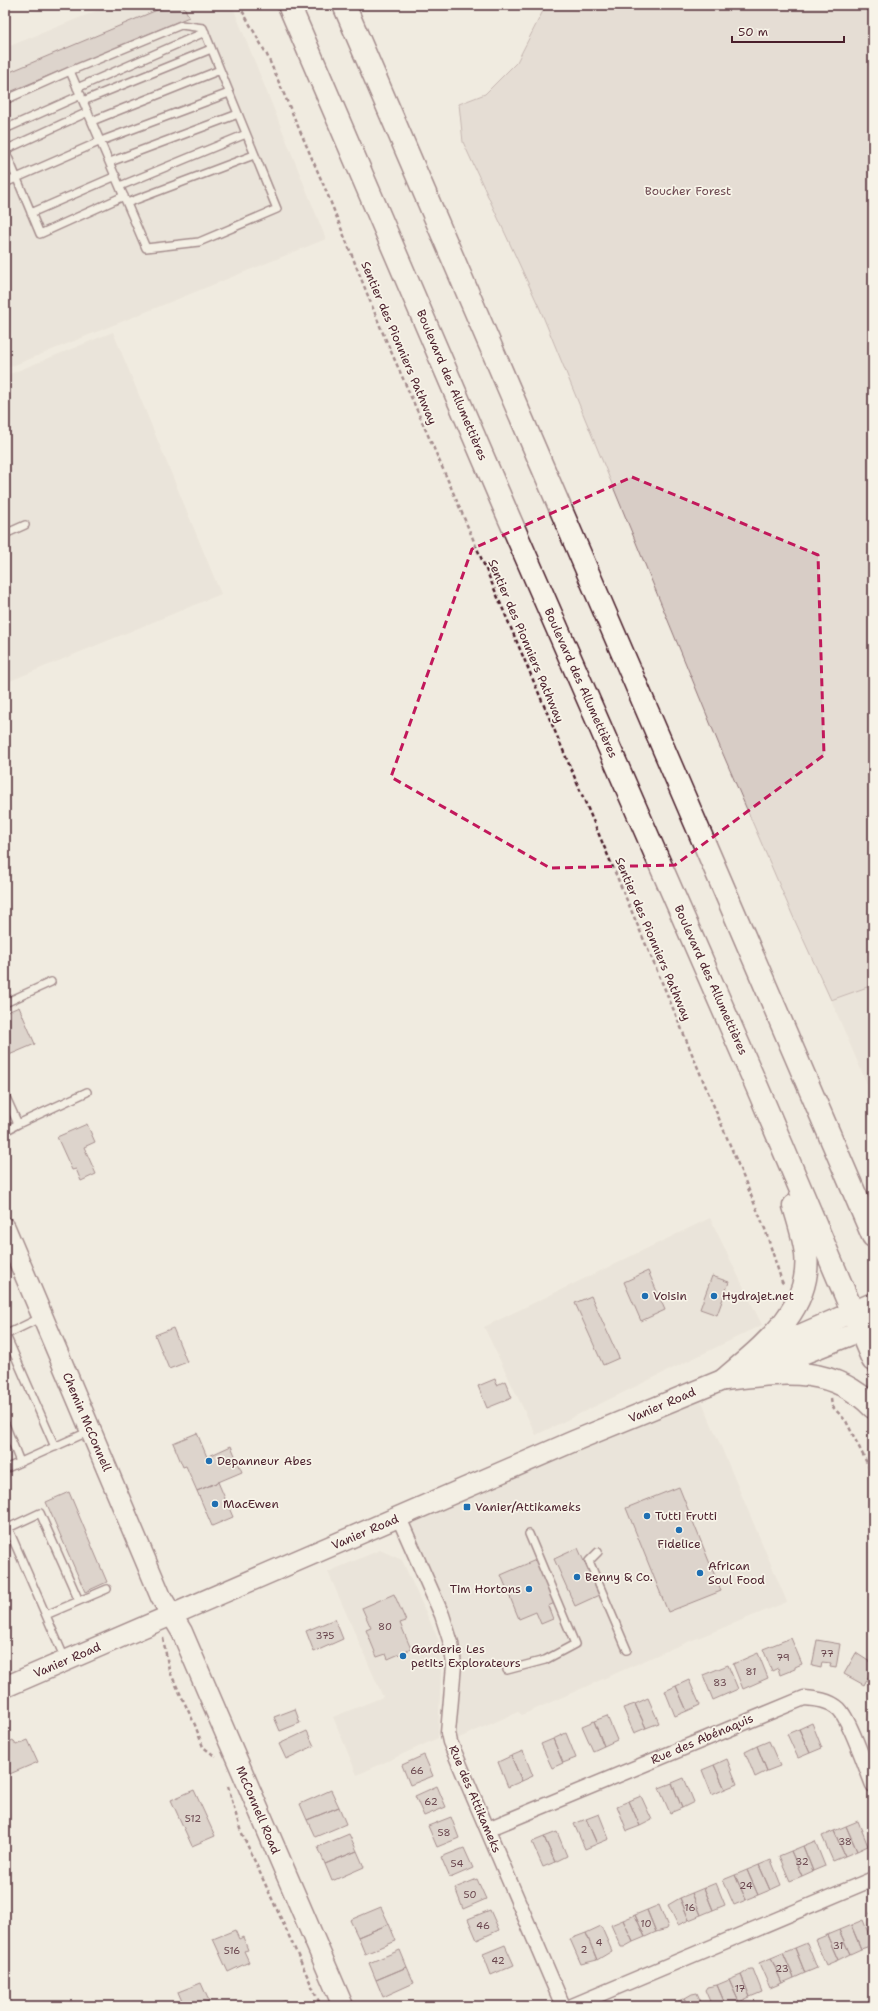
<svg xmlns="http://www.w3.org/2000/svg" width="878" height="2011" viewBox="0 0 878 2011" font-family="'Shantell Sans',sans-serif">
<rect width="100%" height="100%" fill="#f0ebe0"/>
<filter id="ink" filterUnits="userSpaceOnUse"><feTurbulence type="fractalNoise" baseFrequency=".025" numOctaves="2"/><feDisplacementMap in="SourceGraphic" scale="8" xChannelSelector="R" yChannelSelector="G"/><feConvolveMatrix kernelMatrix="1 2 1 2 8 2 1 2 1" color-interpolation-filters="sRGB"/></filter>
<g filter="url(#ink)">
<path fill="#e3dcd2" d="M 111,5 L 232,5 L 326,239 L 5,369 L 5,48 Z
M 113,332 L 221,594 L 5,683 L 5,376 Z
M 873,985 L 873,1098 L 831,1000 Z
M 710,1218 L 762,1325 L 536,1435 L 484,1327 Z
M 697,1390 L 787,1602 L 673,1648 L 522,1715 L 518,1712 L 450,1742 L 454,1665 L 399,1518 Z
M 380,1550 L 402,1560 L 439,1641 L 441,1672 L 438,1738 L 357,1775 L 333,1717 L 383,1697 L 328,1572 Z"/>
<path fill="#d8cdc6" stroke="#917678" d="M 546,5 L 873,5 L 873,985 L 831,1000 L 795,921 L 720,747 L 540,309 L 463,142 L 459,104 L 485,94 L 517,62 Z"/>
<path fill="#c6b8b3" stroke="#4a1f2b" d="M 169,5 L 183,5 L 189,17 L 5,94 L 5,74 Z
M 19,1007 L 35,1044 L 9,1055 L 5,1045 L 5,1013 Z
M 87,1124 L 95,1142 L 84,1147 L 96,1174 L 81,1181 L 76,1169 L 72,1170 L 57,1137 Z
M 648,1271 L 665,1310 L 641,1321 L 624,1282 Z
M 712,1276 L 729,1282 L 717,1315 L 700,1309 Z
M 591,1296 L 619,1358 L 603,1365 L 575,1303 Z
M 173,1328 L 187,1362 L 169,1369 L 155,1335 Z
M 495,1379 L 497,1385 L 505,1381 L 512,1398 L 487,1408 L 478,1386 Z
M 197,1433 L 207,1457 L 231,1446 L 242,1472 L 197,1491 L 186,1466 L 183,1467 L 173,1443 Z
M 218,1482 L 233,1517 L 212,1526 L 197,1491 Z
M 679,1487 L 721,1591 L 668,1612 L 626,1508 Z
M 69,1492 L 107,1582 L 85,1592 L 46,1502 Z
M 578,1548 L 599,1595 L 575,1606 L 554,1559 Z
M 538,1559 L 557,1602 L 548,1606 L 553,1619 L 541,1624 L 536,1612 L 519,1619 L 501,1575 Z
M 394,1594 L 406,1621 L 400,1623 L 411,1649 L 388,1659 L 386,1654 L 377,1657 L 366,1630 L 371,1628 L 362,1608 Z
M 335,1619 L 343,1639 L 314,1652 L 306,1631 Z
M 791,1638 L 802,1664 L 795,1667 L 795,1669 L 780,1675 L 778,1668 L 772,1671 L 763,1649 Z
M 817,1640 L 840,1644 L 836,1668 L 830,1667 L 831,1663 L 822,1662 L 821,1668 L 812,1666 Z
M 758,1653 L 768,1678 L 743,1689 L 733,1664 Z
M 856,1653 L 873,1664 L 873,1668 L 864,1685 L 844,1674 Z
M 728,1665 L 738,1689 L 713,1700 L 703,1675 Z
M 689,1680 L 700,1705 L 687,1711 L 676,1686 Z
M 676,1686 L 687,1711 L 675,1716 L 665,1691 Z
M 648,1698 L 659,1723 L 646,1728 L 635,1704 Z
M 635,1704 L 646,1728 L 634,1733 L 623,1708 Z
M 295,1709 L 300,1723 L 280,1731 L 274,1717 Z
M 607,1716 L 617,1740 L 604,1746 L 594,1721 Z
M 594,1721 L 604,1746 L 593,1751 L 582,1726 Z
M 812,1723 L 822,1748 L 810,1753 L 799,1729 Z
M 799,1729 L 810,1753 L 798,1758 L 787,1734 Z
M 307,1731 L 314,1746 L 286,1759 L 279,1744 Z
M 566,1733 L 576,1758 L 563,1763 L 553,1739 Z
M 553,1739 L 563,1763 L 552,1768 L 541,1744 Z
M 13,1740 L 16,1745 L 28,1740 L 38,1762 L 5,1776 L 5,1744 Z
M 769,1741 L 780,1766 L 767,1771 L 757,1746 Z
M 757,1746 L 767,1771 L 755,1777 L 745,1752 Z
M 523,1751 L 533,1776 L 522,1781 L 511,1756 Z
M 424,1755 L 433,1776 L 410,1785 L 402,1765 Z
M 511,1756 L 522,1781 L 508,1787 L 498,1762 Z
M 727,1759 L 737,1784 L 725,1789 L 714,1765 Z
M 714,1765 L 725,1789 L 712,1795 L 702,1770 Z
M 684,1778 L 694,1802 L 682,1808 L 672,1783 Z
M 672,1783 L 682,1808 L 670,1813 L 659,1788 Z
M 437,1786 L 446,1807 L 424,1816 L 415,1796 Z
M 194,1790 L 215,1836 L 192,1846 L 171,1800 Z
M 331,1790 L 339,1807 L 307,1820 L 300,1804 Z
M 641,1796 L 652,1820 L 640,1826 L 629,1801 Z
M 629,1801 L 640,1826 L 627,1831 L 617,1806 Z
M 339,1807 L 346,1824 L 315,1837 L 307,1820 Z
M 599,1814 L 609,1839 L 597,1844 L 586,1819 Z
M 451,1817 L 459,1838 L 437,1847 L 428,1826 Z
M 586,1819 L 597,1844 L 585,1849 L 574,1824 Z
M 858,1821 L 868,1846 L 857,1851 L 846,1826 Z
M 846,1826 L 857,1851 L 845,1856 L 834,1831 Z
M 834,1831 L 845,1856 L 833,1861 L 822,1836 Z
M 557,1832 L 567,1856 L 555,1862 L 544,1837 Z
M 349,1834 L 357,1851 L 325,1864 L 318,1847 Z
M 544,1837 L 555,1862 L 543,1867 L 532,1842 Z
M 815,1841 L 825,1866 L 813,1871 L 803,1846 Z
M 803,1846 L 813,1871 L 802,1876 L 791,1851 Z
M 464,1848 L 473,1868 L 450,1878 L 441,1857 Z
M 357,1851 L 364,1867 L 332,1881 L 325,1864 Z
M 791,1851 L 802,1876 L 790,1881 L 779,1856 Z
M 771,1860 L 781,1885 L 770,1890 L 759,1865 Z
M 759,1865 L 770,1890 L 758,1895 L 747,1870 Z
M 747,1870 L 758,1895 L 746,1900 L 735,1875 Z
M 735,1875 L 746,1900 L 734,1905 L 723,1880 Z
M 477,1879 L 486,1899 L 463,1909 L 455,1888 Z
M 716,1883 L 725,1905 L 713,1910 L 704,1888 Z
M 704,1888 L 713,1910 L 701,1915 L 692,1893 Z
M 692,1893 L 701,1915 L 689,1920 L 680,1898 Z
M 680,1898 L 689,1920 L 678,1925 L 668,1905 Z
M 659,1905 L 668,1927 L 667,1929 L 656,1932 L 647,1910 Z
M 381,1907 L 389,1924 L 358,1937 L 350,1920 Z
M 490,1910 L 499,1930 L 477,1940 L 468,1919 Z
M 647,1910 L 656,1932 L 645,1937 L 635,1915 Z
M 873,1911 L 873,1921 L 870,1913 Z
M 635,1915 L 645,1937 L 633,1942 L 623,1920 Z
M 623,1920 L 633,1942 L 624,1947 L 621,1947 L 611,1925 Z
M 863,1920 L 873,1945 L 861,1949 L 851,1925 Z
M 389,1924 L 396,1941 L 365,1954 L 358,1937 Z
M 851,1925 L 861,1949 L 850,1954 L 839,1930 Z
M 601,1926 L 612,1951 L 597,1960 L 586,1933 Z
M 235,1930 L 239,1939 L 243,1937 L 248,1950 L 244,1951 L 249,1962 L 228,1972 L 213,1939 Z
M 839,1930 L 850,1954 L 838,1960 L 827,1935 Z
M 586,1933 L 597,1960 L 581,1964 L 570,1939 Z
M 827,1935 L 838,1960 L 826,1965 L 815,1940 Z
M 807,1943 L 817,1968 L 805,1973 L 795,1948 Z
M 505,1945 L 514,1965 L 491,1975 L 483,1954 Z
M 795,1948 L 805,1973 L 794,1978 L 783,1953 Z
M 400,1950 L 407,1967 L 376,1980 L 369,1963 Z
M 783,1953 L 794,1978 L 782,1983 L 771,1958 Z
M 771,1958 L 782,1983 L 770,1988 L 759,1963 Z
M 407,1967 L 414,1983 L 383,1997 L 376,1980 Z
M 750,1969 L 753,1969 L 762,1992 L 750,1997 L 741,1975 Z
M 741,1975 L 750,1997 L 739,2002 L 729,1980 Z
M 729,1980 L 739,2002 L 726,2006 L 717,1985 Z
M 201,1983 L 209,2001 L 196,2006 L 184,2006 L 178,1992 Z
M 717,1985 L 726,2006 L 712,2006 L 705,1990 L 707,1987 Z
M 697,1993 L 703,2006 L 689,2006 L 685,1998 L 692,1994 Z
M 685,1998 L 689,2006 L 675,2006 L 674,2003 Z
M 285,2001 L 287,2006 L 273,2006 Z"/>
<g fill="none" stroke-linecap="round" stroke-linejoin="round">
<defs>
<path id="lane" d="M 181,25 L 203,28 L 277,209 L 199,242 L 146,248 L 70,71 Z
M 77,88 L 205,32
M 5,100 L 70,71
M 83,101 L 211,49
M 92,121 L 220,70
M 5,129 L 81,95
M 5,150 L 40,234 L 124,196
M 5,150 L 88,112
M 110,162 L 238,114
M 5,183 L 101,141 L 229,93
M 120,186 L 246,134
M 127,203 L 254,155
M 31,213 L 116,176
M 5,534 L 25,525
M 5,1003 L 51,982
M 5,1095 L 18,1124 L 87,1092
M 5,1131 L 18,1124
M 5,1333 L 55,1447
M 5,1335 L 42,1317
M 5,1424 L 20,1462
M 5,1469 L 90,1431
M 598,1552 L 589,1561 L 627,1650
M 46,1615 L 107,1589
M 65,1659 L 8,1528 L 40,1513 L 79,1601
M 507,1670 L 545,1660 L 575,1644 L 529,1534"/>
<path id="street" d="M 399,1518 L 442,1615 L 451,1643 L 454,1665 L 448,1733 L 450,1742 L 563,2006
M 488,1829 L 804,1698 C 817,1699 829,1700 839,1709 C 850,1720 866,1768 873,1785
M 572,2006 L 873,1879"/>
<path id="secondary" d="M 5,1228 L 161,1597 L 182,1632 L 343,2006
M 758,1357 L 779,1344 L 873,1303
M 5,1687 L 574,1441 L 725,1379 L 785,1361 L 873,1326"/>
<path id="highway" d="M 289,5 L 503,504 L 758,1089 L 873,1360
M 344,5 L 873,1236
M 725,1379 C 762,1347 812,1310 806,1254 C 804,1238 799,1222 794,1206
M 725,1379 C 779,1373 830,1363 873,1407"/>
</defs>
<use href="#lane" stroke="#4a1f2b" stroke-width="10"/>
<use href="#street" stroke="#4a1f2b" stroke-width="17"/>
<use href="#secondary" stroke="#4a1f2b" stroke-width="23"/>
<use href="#highway" stroke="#4a1f2b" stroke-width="25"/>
<path stroke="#4a1f2b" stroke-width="2.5" stroke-dasharray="4 3" stroke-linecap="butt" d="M 239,5 L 267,55 L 327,193 L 382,331 L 450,485 L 675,1013 L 765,1229 L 782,1282 L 784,1284
M 831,1399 L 832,1406 L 846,1421 L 873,1475
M 163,1638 L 169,1670 L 195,1725 L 203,1747 L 216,1757
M 228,1786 L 240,1829 L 321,2006"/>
<use href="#lane" stroke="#f7f3e8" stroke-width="7"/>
<use href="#street" stroke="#f7f3e8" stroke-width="14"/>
<use href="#secondary" stroke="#f7f3e8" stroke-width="20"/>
<use href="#highway" stroke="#f7f3e8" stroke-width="22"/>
</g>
</g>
<path d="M0 0H878V2011H0ZM 632,477 L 818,555 L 824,755 L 675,865 L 550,868 L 391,777 L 472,549 Z" fill="#f0ebe0" fill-opacity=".55" fill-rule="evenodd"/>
<path fill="none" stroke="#c2185b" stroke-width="3" stroke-dasharray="8 5" stroke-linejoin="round" d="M 632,477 L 818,555 L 824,755 L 675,865 L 550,868 L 391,777 L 472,549 Z"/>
<g fill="#1f6fb2" stroke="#f7f3e8" stroke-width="1.5">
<circle cx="645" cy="1296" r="4"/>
<circle cx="714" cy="1296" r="4"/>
<circle cx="209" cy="1461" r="4"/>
<circle cx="215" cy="1504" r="4"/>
<rect x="463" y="1503" width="8" height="8" rx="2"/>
<circle cx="647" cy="1516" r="4"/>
<circle cx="679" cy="1530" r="4"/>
<circle cx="700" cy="1573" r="4"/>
<circle cx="577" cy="1577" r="4"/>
<circle cx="529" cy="1589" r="4"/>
<circle cx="403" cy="1656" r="4"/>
</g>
<g text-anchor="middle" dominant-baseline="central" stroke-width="3.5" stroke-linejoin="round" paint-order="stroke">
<g font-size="10" fill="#69454d">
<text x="385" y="1626">80</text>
<text x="325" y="1635">375</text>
<text x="827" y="1653">77</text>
<text x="783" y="1657">79</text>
<text x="751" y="1671">81</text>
<text x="720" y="1682">83</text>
<text x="417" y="1770">66</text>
<text x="431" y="1801">62</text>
<text x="193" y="1818">512</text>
<text x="444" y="1832">58</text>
<text x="845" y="1841">38</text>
<text x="802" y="1861">32</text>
<text x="457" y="1863">54</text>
<text x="746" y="1885">24</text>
<text x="470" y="1894">50</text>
<text x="690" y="1907">16</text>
<text x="646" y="1923">10</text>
<text x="483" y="1925">46</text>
<text x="599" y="1942">4</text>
<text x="838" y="1945">31</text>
<text x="584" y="1949">2</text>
<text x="232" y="1950">516</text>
<text x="498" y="1960">42</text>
<text x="782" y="1968">23</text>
<text x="740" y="1988">17</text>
</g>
<g font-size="12" fill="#6e4a52" stroke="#f7f3e8">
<text x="688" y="191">Boucher Forest</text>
</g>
<g font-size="12" fill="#4a1f2b" stroke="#f7f3e8">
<text transform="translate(399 343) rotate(67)">Sentier des Pionniers Pathway</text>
<text transform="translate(452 385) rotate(67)">Boulevard des Allumettières</text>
<text transform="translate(526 641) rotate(67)">Sentier des Pionniers Pathway</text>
<text transform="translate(581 683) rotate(66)">Boulevard des Allumettières</text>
<text transform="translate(653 939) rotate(67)">Sentier des Pionniers Pathway</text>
<text transform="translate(711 980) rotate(66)">Boulevard des Allumettières</text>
<text transform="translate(662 1405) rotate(-23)">Vanier Road</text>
<text transform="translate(87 1422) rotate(67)">Chemin McConnell</text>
<text transform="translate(365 1532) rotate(-23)">Vanier Road</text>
<text transform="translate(67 1660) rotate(-23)">Vanier Road</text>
<text transform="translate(702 1739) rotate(-23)">Rue des Abénaquis</text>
<text transform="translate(475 1799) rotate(67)">Rue des Attikameks</text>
<text transform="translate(258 1810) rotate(67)">McConnell Road</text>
</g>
<g font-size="12" fill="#4a1f2b" stroke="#f7f3e8" text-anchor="start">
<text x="653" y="1296">Voisin</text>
<text x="722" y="1296">Hydrajet.net</text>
<text x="217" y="1461">Depanneur Abes</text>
<text x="223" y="1504">MacEwen</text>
<text x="475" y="1507">Vanier/Attikameks</text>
<text x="655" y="1516">Tutti Frutti</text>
<text x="679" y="1544" text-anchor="middle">Fidelice</text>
<text x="708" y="1566">African<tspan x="708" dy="14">Soul Food</tspan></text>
<text x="585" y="1577">Benny &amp; Co.</text>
<text x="521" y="1589" text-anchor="end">Tim Hortons</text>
<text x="411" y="1649">Garderie Les<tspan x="411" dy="14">petits Explorateurs</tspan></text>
</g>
</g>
<rect width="878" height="2011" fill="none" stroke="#f7f3e8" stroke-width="20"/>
<rect x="10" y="10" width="858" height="1991" fill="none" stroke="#4a1f2b" stroke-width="1.5" filter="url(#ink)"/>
<path d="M732 36v6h112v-6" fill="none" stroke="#4a1f2b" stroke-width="2"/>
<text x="738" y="36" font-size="12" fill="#4a1f2b" stroke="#f7f3e8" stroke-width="3" paint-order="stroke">50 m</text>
</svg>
